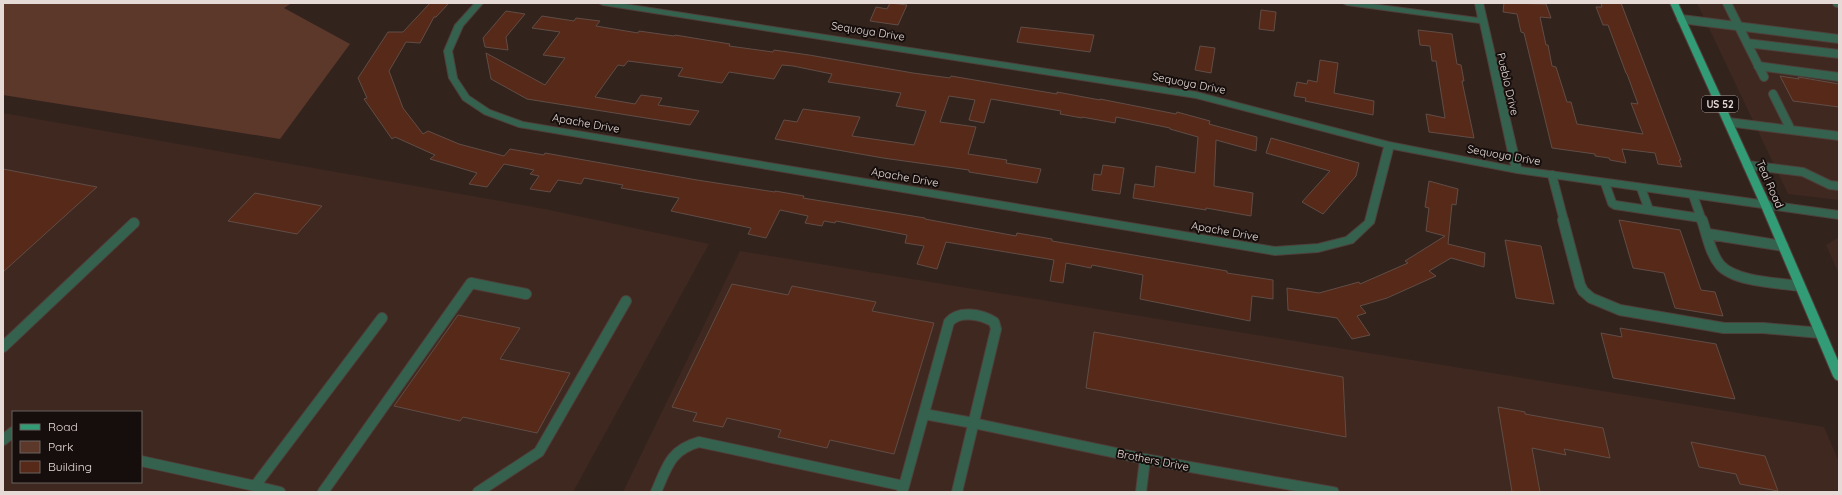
<svg xmlns="http://www.w3.org/2000/svg" width="1842" height="495" viewBox="0 0 1842 495" font-family="Quicksand,sans-serif">
<rect width="100%" height="100%" fill="#33231d"/>
<path fill="#3f2820" fill-rule="evenodd" d="M 1697,3 L 1839,3 L 1839,200 L 1788,194 Z
M 3,113 L 545,209 L 709,244 L 573,492 L 3,492 ZM 13,412 L 141,412 L 141,482 L 13,482 Z
M 1839,237 L 1839,274 L 1826,245 Z
M 740,251 L 1824,427 L 1839,462 L 1839,492 L 623,492 Z"/>
<path fill="#5c382b" d="M 3,3 L 292,3 L 284,8 L 350,44 L 280,139 L 3,95 Z"/>
<path fill="#572918" stroke="#604d46" d="M 430,3 L 449,3 L 436,17 L 434,17 L 420,43 L 406,42 L 389,71 L 403,108 L 423,134 L 428,131 L 459,144 L 504,156 L 510,149 L 544,155 L 545,153 L 697,180 L 775,192 L 775,191 L 804,196 L 803,198 L 925,218 L 925,219 L 1016,236 L 1017,233 L 1052,239 L 1052,241 L 1227,271 L 1227,273 L 1273,280 L 1273,299 L 1252,296 L 1250,321 L 1140,299 L 1143,275 L 1092,265 L 1091,268 L 1066,263 L 1063,283 L 1050,281 L 1054,260 L 946,242 L 937,269 L 917,264 L 924,246 L 905,243 L 907,235 L 836,221 L 835,223 L 824,221 L 822,226 L 805,223 L 808,216 L 780,210 L 766,238 L 748,234 L 751,228 L 671,211 L 679,198 L 621,188 L 623,185 L 584,178 L 581,184 L 558,180 L 550,192 L 530,189 L 539,176 L 530,174 L 534,170 L 504,164 L 487,187 L 469,184 L 477,173 L 430,159 L 435,155 L 395,137 L 392,139 L 364,99 L 367,98 L 358,78 L 388,32 L 403,32 Z
M 890,3 L 907,5 L 898,25 L 870,21 L 876,7 L 887,9 Z
M 1504,3 L 1546,4 L 1551,18 L 1540,17 L 1546,45 L 1548,45 L 1552,66 L 1556,67 L 1567,102 L 1571,102 L 1577,124 L 1643,134 L 1631,103 L 1638,104 L 1627,74 L 1626,73 L 1608,25 L 1603,25 L 1596,7 L 1602,7 L 1601,3 L 1621,3 L 1681,160 L 1679,160 L 1682,167 L 1658,164 L 1655,153 L 1622,149 L 1626,163 L 1610,160 L 1609,158 L 1595,156 L 1595,154 L 1552,148 L 1524,33 L 1521,32 L 1517,14 L 1503,12 Z
M 1261,10 L 1276,12 L 1274,31 L 1259,29 Z
M 506,11 L 525,14 L 506,37 L 508,50 L 485,47 L 483,38 Z
M 542,16 L 574,21 L 576,18 L 600,21 L 596,26 L 638,33 L 639,31 L 674,36 L 675,35 L 730,44 L 729,46 L 773,52 L 774,50 L 809,55 L 913,73 L 950,78 L 951,76 L 1057,94 L 1057,92 L 1100,100 L 1100,99 L 1176,114 L 1177,112 L 1210,121 L 1209,124 L 1257,137 L 1256,151 L 1216,140 L 1214,186 L 1253,193 L 1251,216 L 1206,208 L 1206,210 L 1133,198 L 1135,184 L 1154,187 L 1156,166 L 1195,173 L 1198,137 L 1170,129 L 1170,128 L 1116,117 L 1115,123 L 1082,117 L 1082,118 L 1060,114 L 1061,111 L 991,99 L 984,123 L 969,120 L 975,100 L 949,96 L 940,122 L 976,127 L 968,154 L 1007,160 L 1006,163 L 1041,169 L 1037,183 L 969,172 L 969,170 L 883,158 L 775,139 L 784,120 L 797,122 L 803,109 L 860,117 L 852,136 L 914,145 L 926,111 L 896,106 L 901,93 L 828,82 L 832,74 L 793,66 L 782,65 L 774,79 L 729,72 L 722,83 L 678,76 L 683,68 L 628,61 L 624,66 L 618,65 L 595,97 L 635,104 L 641,95 L 662,98 L 658,105 L 699,111 L 690,125 L 527,99 L 491,79 L 486,53 L 545,85 L 565,58 L 543,55 L 560,32 L 532,28 Z
M 1021,27 L 1094,35 L 1090,52 L 1017,42 Z
M 1418,30 L 1452,34 L 1457,64 L 1461,65 L 1464,81 L 1462,81 L 1474,138 L 1429,132 L 1426,114 L 1445,118 L 1436,61 L 1432,61 L 1430,46 L 1420,45 Z
M 1200,46 L 1215,48 L 1211,73 L 1195,70 Z
M 1320,60 L 1338,63 L 1334,93 L 1374,101 L 1373,115 L 1305,101 L 1306,98 L 1294,96 L 1297,82 L 1307,84 L 1308,80 L 1317,82 Z
M 1780,76 L 1799,79 L 1798,77 L 1839,84 L 1839,107 L 1793,101 Z
M 1271,138 L 1359,163 L 1356,176 L 1323,214 L 1302,202 L 1330,171 L 1266,153 Z
M 1103,165 L 1124,168 L 1120,194 L 1092,190 L 1094,174 L 1101,175 Z
M 3,169 L 97,187 L 3,272 Z
M 1429,181 L 1458,189 L 1456,205 L 1452,204 L 1448,244 L 1485,253 L 1484,267 L 1451,258 L 1429,271 L 1436,276 L 1387,298 L 1360,306 L 1366,313 L 1357,316 L 1370,335 L 1352,339 L 1337,318 L 1288,310 L 1287,288 L 1319,293 L 1359,282 L 1360,284 L 1408,263 L 1405,261 L 1445,236 L 1426,231 L 1429,208 L 1425,207 Z
M 255,193 L 322,206 L 297,234 L 228,221 Z
M 1619,220 L 1680,230 L 1701,290 L 1715,292 L 1723,316 L 1675,308 L 1664,273 L 1633,268 Z
M 1505,240 L 1541,246 L 1554,304 L 1516,298 Z
M 732,284 L 788,295 L 792,286 L 876,302 L 872,311 L 934,323 L 894,454 L 830,440 L 827,448 L 778,437 L 781,430 L 727,418 L 723,427 L 693,421 L 697,413 L 672,407 Z
M 458,315 L 520,328 L 500,359 L 570,373 L 537,433 L 463,417 L 460,421 L 394,406 Z
M 1620,328 L 1716,344 L 1735,399 L 1613,378 L 1601,333 L 1622,337 Z
M 1094,332 L 1343,377 L 1346,437 L 1086,388 Z
M 1498,407 L 1525,412 L 1525,414 L 1603,428 L 1610,458 L 1564,449 L 1566,455 L 1532,448 L 1540,492 L 1512,492 Z
M 1691,442 L 1765,456 L 1778,491 L 1740,484 L 1736,474 L 1699,467 Z"/>
<g fill="none" stroke-linecap="round" stroke-linejoin="round">
<defs>
<path id="service-far1" d="M 1727,3 L 1764,77
M 1837,3 L 1839,3
M 1681,19 L 1839,39
M 1747,43 L 1839,54
M 1758,66 L 1839,77
M 1773,94 L 1791,130 L 1839,136
M 1728,122 L 1791,130
M 1747,165 L 1803,172 L 1830,185 L 1839,186
M 1552,175 L 1564,221
M 1605,183 L 1612,203 L 1615,205 L 1701,218 L 1693,195
M 1641,188 L 1649,210
M 1701,218 L 1702,221"/>
<path id="service" d="M 1563,220 L 1580,285 L 1583,291 L 1591,298 L 1620,310 L 1724,328 L 1763,328 L 1821,333
M 1702,220 C 1707,234 1710,253 1720,265 C 1735,282 1779,283 1800,286
M 1708,234 L 1783,246
M 3,347 L 134,223
M 924,414 L 973,423
M 3,440 L 13,432
M 141,461 L 255,486
M 904,486 L 949,322 C 959,310 981,314 994,322 L 996,329 L 957,492
M 280,492 L 255,486 L 382,318
M 323,492 L 471,283 L 526,294
M 478,492 L 539,452 L 626,301
M 656,492 C 667,467 670,450 699,442 L 904,486 L 902,492
M 1141,492 L 1145,459"/>
<path id="minor" d="M 475,3 L 483,3 L 463,26 L 452,51 L 457,78 L 469,96 L 490,110 L 523,122 L 1275,247 L 1318,244 L 1346,237 L 1365,221 L 1384,147 L 1196,98 L 603,5 L 599,3 L 618,3 L 1196,92 L 1389,142 L 1511,166 L 1480,23 L 1347,5 L 1343,3 L 1365,3 L 1478,18 L 1475,3 L 1483,3 L 1521,167 L 1839,211 L 1839,219 L 1517,173 L 1393,149 L 1374,223 L 1353,243 L 1349,244 L 1318,252 L 1275,255 L 519,127 L 484,114 L 463,100 L 449,78 L 444,51 L 455,25 Z
M 973,418 L 1145,454 L 1333,487 L 1337,488 L 1339,492 L 1302,492 L 1145,464 L 973,428 L 969,427 L 967,423 L 969,419 Z"/>
<path id="primary" d="M 1670,3 L 1678,3 L 1771,206 L 1839,363 L 1839,381 L 1835,379 L 1833,376 L 1761,206 Z"/>
</defs>
<use href="#service-far1" stroke="#4f403b" stroke-width="10"/>
<use href="#service" stroke="#4f403b" stroke-width="12"/>
<use href="#minor" stroke="#4f403b" stroke-width="2"/>
<use href="#primary" stroke="#4f403b" stroke-width="2"/>
<use href="#service-far1" stroke="#34624f" stroke-width="8"/>
<use href="#service" stroke="#34624f" stroke-width="10"/>
<use href="#minor" fill="#34624f" fill-rule="evenodd"/>
<use href="#primary" fill="#319c75" fill-rule="evenodd"/>
</g>
<g text-anchor="middle" dominant-baseline="central" stroke-width="4" stroke-linejoin="round" paint-order="stroke">
<rect fill="#160e0c" stroke="#a79d99" stroke-width="1" x="1702" y="96" width="36" height="16" rx="3"/>
<g font-size="10" font-weight="bold" fill="#e5dad6">
<text x="1720" y="104">US 52</text>
</g>
<g font-size="11" fill="#e5dad6" stroke="#160e0c">
<text transform="translate(868 31) rotate(9)">Sequoya Drive</text>
<text transform="translate(1189 83) rotate(11)">Sequoya Drive</text>
<text transform="translate(1508 84) rotate(77)">Pueblo Drive</text>
<text transform="translate(586 123) rotate(10)">Apache Drive</text>
<text transform="translate(1504 155) rotate(10)">Sequoya Drive</text>
<text transform="translate(905 177) rotate(10)">Apache Drive</text>
<text transform="translate(1770 184) rotate(66)">Teal Road</text>
<text transform="translate(1225 231) rotate(10)">Apache Drive</text>
<text transform="translate(1153 460) rotate(11)">Brothers Drive</text>
</g>
</g>
<rect width="1842" height="495" fill="none" stroke="#e5dad6" stroke-width="8"/>
<rect x="12" y="411" width="130" height="72" fill="#160e0c" stroke="#69605d"/>
<rect x="20" y="424" width="20" height="6" fill="#319c75" stroke="#69605d"/>
<text x="48" y="431" font-size="12" fill="#e5dad6">Road</text>
<rect x="20" y="441" width="20" height="12" fill="#5c382b" stroke="#69605d"/>
<text x="48" y="451" font-size="12" fill="#e5dad6">Park</text>
<rect x="20" y="461" width="20" height="12" fill="#572918" stroke="#69605d"/>
<text x="48" y="471" font-size="12" fill="#e5dad6">Building</text>
</svg>
